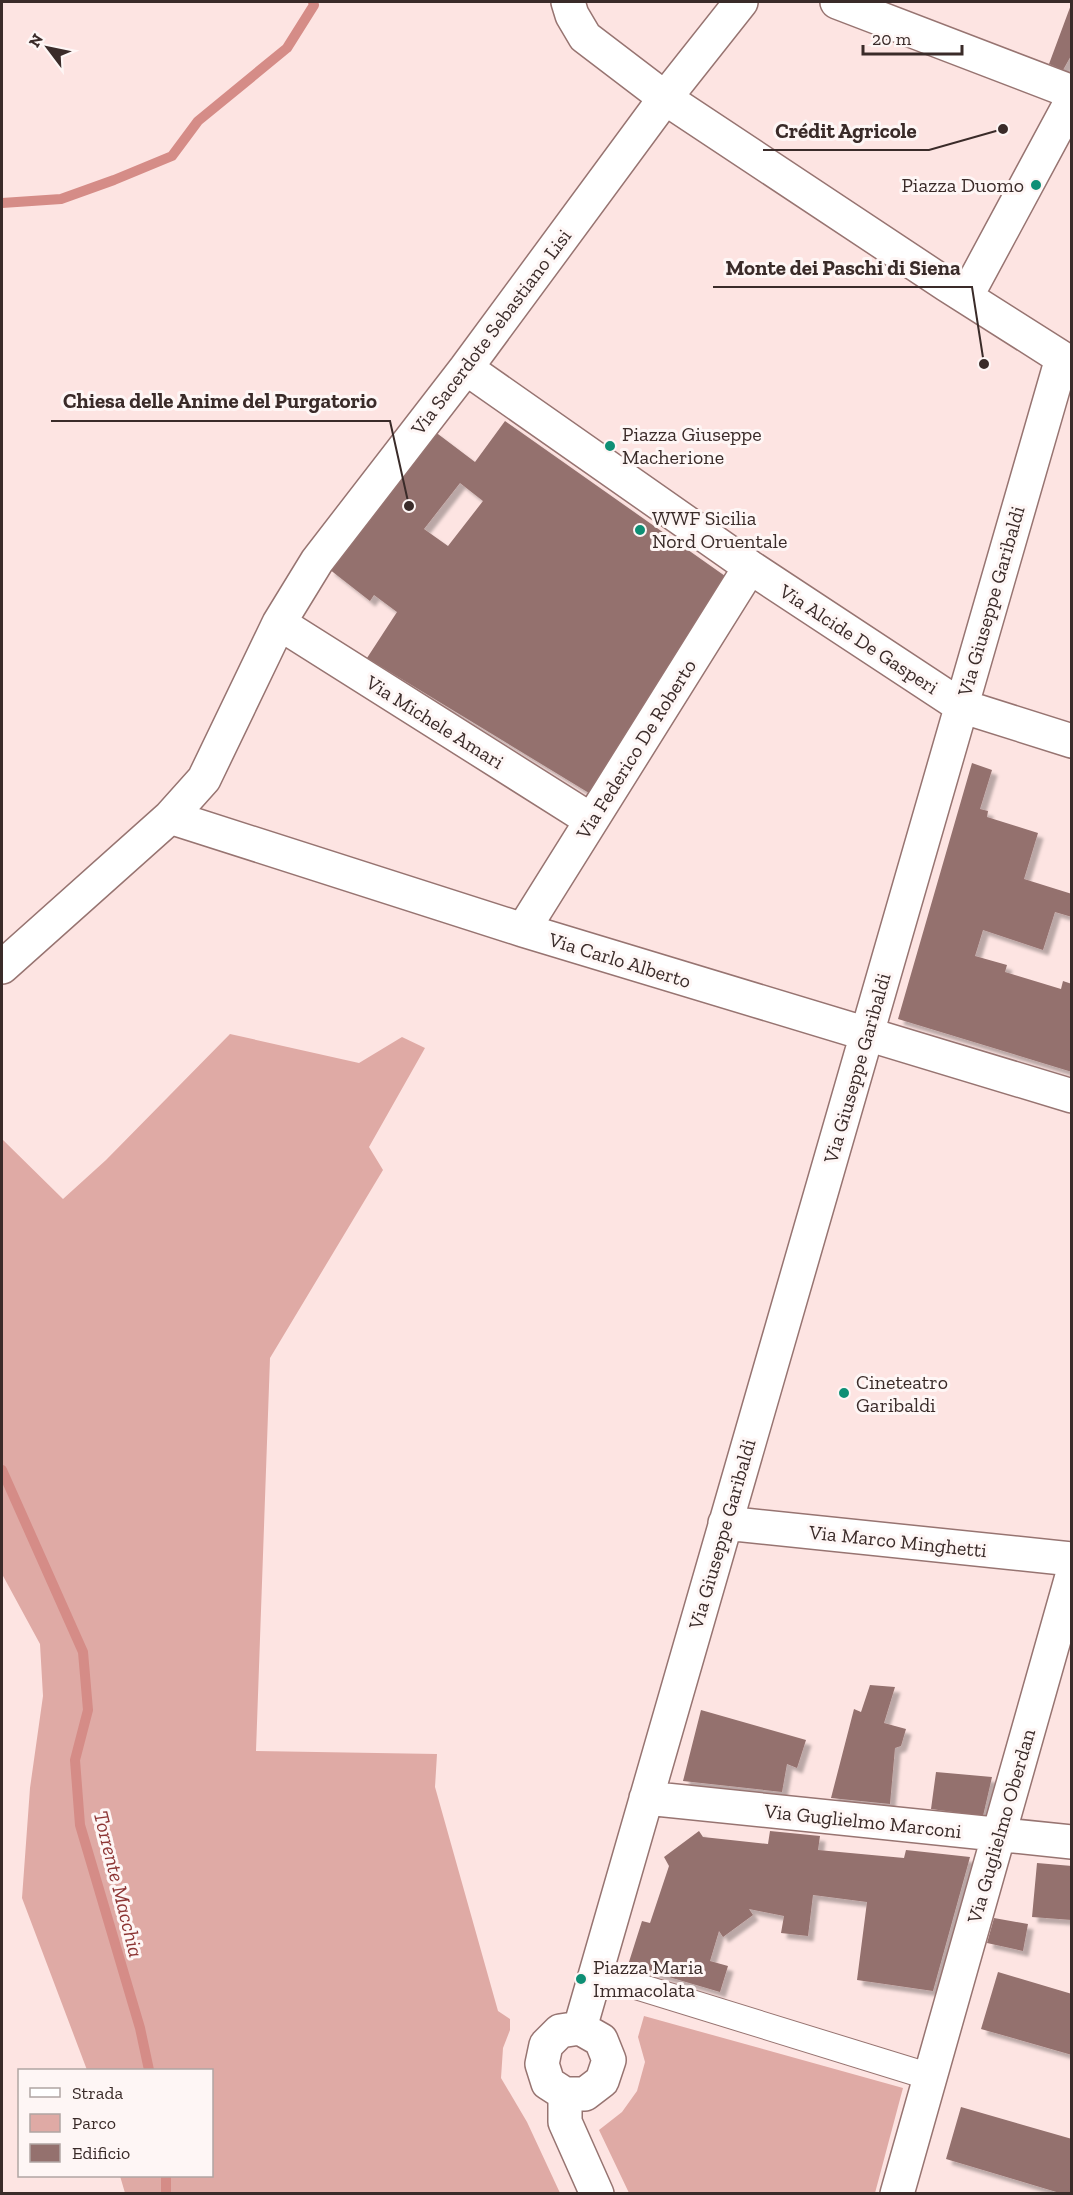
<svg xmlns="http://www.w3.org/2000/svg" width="1073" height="2195" viewBox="0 0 1073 2195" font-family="'Zilla Slab',serif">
<defs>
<filter id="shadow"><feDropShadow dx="5.5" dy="5.5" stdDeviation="1.5" flood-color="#0004"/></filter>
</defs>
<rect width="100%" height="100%" fill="#fde4e2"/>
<path fill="#dfaaa5" d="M 230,1034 L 359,1063 L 402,1037 L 425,1048 L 369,1147 L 383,1170 L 270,1358 L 256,1751 L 437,1754 L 435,1787 L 498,2011 L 510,2019 L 510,2030 L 503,2048 L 501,2078 L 527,2122 L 560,2193 L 125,2193 L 120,2176 L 212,2176 L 212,2070 L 87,2070 L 22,1898 L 30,1788 L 43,1696 L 40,1644 L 2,1574 L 2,1139 L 63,1199 L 106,1160 Z
M 644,2016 L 903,2088 L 875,2193 L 629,2193 L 599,2130 L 622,2112 L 637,2091 L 645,2062 L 638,2037 Z"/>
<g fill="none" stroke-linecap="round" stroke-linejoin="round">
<path stroke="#d58c87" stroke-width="10" d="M 2,203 L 61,199 L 114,180 L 172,156 L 198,121 L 287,48 L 314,5 L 313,2
M 2,1470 L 83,1652 L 88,1710 L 75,1760 L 80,1825 L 140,2028 L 149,2070
M 166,2176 L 166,2194"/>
</g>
<path fill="#94716e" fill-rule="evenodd" filter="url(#shadow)" d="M 1072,2 L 1072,54 L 1063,70 L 1049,64 Z
M 505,421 L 725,576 L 589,793 L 367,658 L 397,612 L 374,595 L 370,601 L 329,569 L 434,431 L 475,462 ZM 460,483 L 483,501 L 448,546 L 424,529 Z
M 972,763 L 992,770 L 980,809 L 988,811 L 987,817 L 1038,833 L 1024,879 L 1072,894 L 1072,917 L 1055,912 L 1043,950 L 983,930 L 975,956 L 1007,965 L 1005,972 L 1061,989 L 1063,981 L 1072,984 L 1072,1072 L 898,1019 Z
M 870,1685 L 895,1687 L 884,1723 L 906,1729 L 901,1746 L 895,1748 L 890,1804 L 831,1798 L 854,1709 L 861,1712 Z
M 701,1710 L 806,1740 L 797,1768 L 787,1764 L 782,1792 L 683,1781 Z
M 936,1772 L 992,1777 L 983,1816 L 931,1809 Z
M 699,1831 L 703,1837 L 768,1844 L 770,1831 L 820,1836 L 818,1850 L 904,1858 L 906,1850 L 970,1857 L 933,1991 L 857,1980 L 867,1902 L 813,1895 L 808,1936 L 781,1933 L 784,1916 L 749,1909 L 753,1915 L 723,1937 L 719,1931 L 710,1961 L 728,1966 L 720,1992 L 628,1965 L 642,1921 L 650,1923 L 669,1866 L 664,1857 Z
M 1037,1863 L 1072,1866 L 1072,1920 L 1032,1917 Z
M 994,1918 L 1028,1924 L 1023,1951 L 987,1943 Z
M 998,1972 L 1072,1994 L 1072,2055 L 981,2029 Z
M 961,2107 L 1072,2139 L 1072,2194 L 1063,2194 L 946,2159 Z"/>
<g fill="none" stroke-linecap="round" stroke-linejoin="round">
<defs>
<path id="pedestrian" d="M 594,1973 L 931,2077"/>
<path id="minor" d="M 568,2 L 572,15 L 585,37 L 665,98 L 947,285 L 1062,358 L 580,2028 L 601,2040 L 609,2060 L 602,2081 L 585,2094 L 565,2094 L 565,2122 L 597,2194
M 837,2 L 1072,92
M 966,297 L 1072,100
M 466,368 L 750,567 L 961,706 L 1072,741
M 279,623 L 591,820
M 170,817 L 523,930 L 1072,1096
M 523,930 L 750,567
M 2,967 L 170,817 L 204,779 L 279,623 L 317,561 L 466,368 L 665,98 L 741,2
M 725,1523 L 1072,1559
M 646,1798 L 1072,1842
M 565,2094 L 548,2083 L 542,2064 L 546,2045 L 560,2031 L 580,2028
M 897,2194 L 1072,1576"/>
</defs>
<use href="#pedestrian" stroke="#977471" stroke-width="28"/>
<use href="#minor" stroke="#977471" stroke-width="36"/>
<use href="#pedestrian" stroke="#fff" stroke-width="26"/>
<use href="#minor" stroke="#fff" stroke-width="33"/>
</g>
<g fill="#0e8f75" stroke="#fef6f5" stroke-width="2">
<circle cx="1036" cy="185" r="6"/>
<circle cx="610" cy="446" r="6"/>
<circle cx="640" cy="530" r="6"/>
<circle cx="844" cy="1393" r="6"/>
<circle cx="581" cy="1979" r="6"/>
</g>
<g text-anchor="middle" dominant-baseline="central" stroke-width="6" stroke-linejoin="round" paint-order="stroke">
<g font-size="20" fill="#3a2b29" stroke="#fef6f5" text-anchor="start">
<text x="1024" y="185" text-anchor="end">Piazza Duomo</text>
<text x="622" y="434">Piazza Giuseppe<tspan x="622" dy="23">Macherione</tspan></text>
<text x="652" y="518">WWF Sicilia<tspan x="652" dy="23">Nord Oruentale</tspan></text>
<text x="856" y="1382">Cineteatro<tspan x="856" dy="23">Garibaldi</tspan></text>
<text x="593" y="1967">Piazza Maria<tspan x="593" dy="23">Immacolata</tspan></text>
</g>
<g font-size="20" fill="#3a2b29" stroke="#fef6f5">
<text transform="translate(491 332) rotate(-53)">Via Sacerdote Sebastiano Lisi</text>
<text transform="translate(991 601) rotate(-74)">Via Giuseppe Garibaldi</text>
<text transform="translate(859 639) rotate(33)">Via Alcide De Gasperi</text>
<text transform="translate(435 722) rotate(32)">Via Michele Amari</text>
<text transform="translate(636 749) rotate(-58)">Via Federico De Roberto</text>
<text transform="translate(620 960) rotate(17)">Via Carlo Alberto</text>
<text transform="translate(857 1068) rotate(-74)">Via Giuseppe Garibaldi</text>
<text transform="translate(722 1534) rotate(-74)">Via Giuseppe Garibaldi</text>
<text transform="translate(898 1541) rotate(6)">Via Marco Minghetti</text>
<text transform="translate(863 1821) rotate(6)">Via Guglielmo Marconi</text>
<text transform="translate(1001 1826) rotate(-74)">Via Guglielmo Oberdan</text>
</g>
<g font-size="21" font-style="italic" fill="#8d3534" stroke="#fef6f5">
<text transform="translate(119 1884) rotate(76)">Torrente Macchia</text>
</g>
</g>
<path fill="none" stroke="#3a2b29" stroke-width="2" d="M1003 129L929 150H763M984 364L972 287H713M409 506L390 421H51"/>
<g fill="#3a2b29" stroke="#fef6f5" stroke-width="2">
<circle cx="1003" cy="129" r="6"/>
<circle cx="984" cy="364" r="6"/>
<circle cx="409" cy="506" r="6"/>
</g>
<g font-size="21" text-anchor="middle" font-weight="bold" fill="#3a2b29" stroke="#fef6f5" stroke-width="6" stroke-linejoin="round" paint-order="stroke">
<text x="846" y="138">Crédit Agricole</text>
<text x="843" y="275">Monte dei Paschi di Siena</text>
<text x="220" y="408">Chiesa delle Anime del Purgatorio</text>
</g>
<rect width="1073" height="2195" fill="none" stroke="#3a2b29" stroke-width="6"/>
<rect x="18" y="2069" width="195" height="108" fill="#fef6f5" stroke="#b0a5a3" stroke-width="1.5"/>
<rect x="30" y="2088" width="30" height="9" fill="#ffffff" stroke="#b0a5a3" stroke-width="1.5"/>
<text x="72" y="2099" font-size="18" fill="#3a2b29">Strada</text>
<rect x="30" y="2114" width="30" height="18" fill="#dfaaa5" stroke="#b0a5a3" stroke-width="1.5"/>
<text x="72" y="2129" font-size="18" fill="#3a2b29">Parco</text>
<rect x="30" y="2144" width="30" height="18" fill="#94716e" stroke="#b0a5a3" stroke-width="1.5"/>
<text x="72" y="2159" font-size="18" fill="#3a2b29">Edificio</text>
<g transform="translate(48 48) rotate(302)" stroke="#fef6f5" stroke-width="4.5" paint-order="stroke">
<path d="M0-4.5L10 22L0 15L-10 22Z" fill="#3a2b29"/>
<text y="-9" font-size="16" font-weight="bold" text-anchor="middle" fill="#3a2b29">N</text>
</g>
<path d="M863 45v9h99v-9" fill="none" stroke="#3a2b29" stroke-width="3"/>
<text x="872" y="45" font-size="18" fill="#3a2b29" stroke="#fef6f5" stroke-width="4.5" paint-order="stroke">20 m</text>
</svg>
